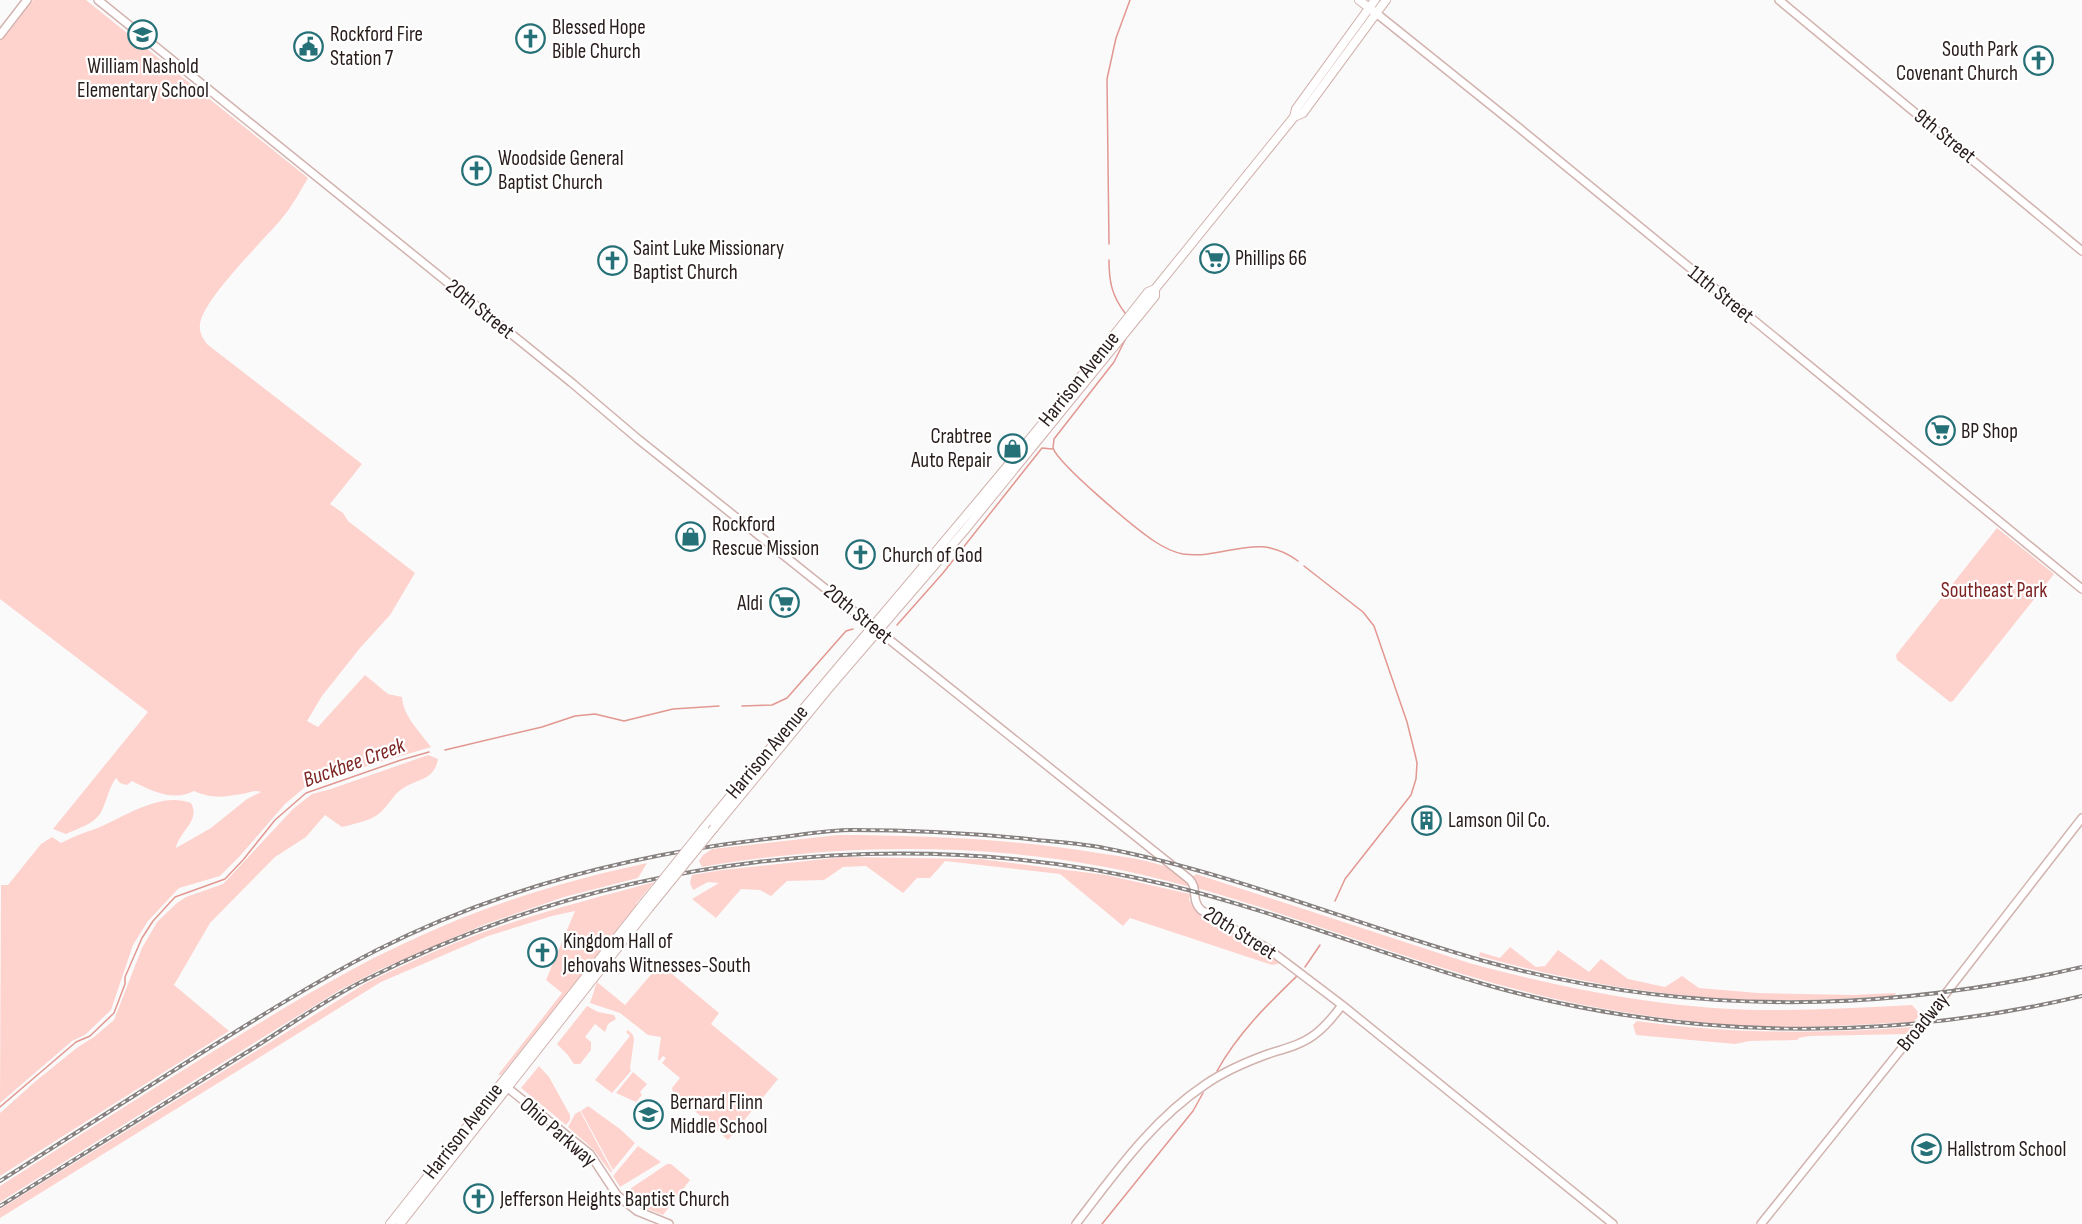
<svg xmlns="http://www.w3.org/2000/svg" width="2082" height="1224" viewBox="0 0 2082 1224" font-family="'Sofia Sans Condensed',sans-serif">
<rect width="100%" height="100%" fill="#fafafa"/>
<path fill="#fed3ce" d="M 33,0 L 86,0 L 308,178 C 300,191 293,205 283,217 C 265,239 203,299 200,324 C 199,333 203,339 208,345 L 362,464 L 330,504 L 343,513 L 348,521 L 415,573 L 390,615 L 360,648 L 322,696 L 307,721 L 318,727 L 365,675 L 388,694 L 402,697 C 403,716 420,732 431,747 L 310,783 L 285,804 L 239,857 L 220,876 L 179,888 L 148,921 L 133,945 L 111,1010 L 85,1035 L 72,1041 L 0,1103 L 1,885 L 8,885 L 41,844 L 52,837 L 61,843 C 73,837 83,833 95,829 C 123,818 160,791 191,803 C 201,821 179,831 176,848 L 211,828 L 247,799 L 261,792 C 254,789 249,793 242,794 C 222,797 213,799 194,791 C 173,802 152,791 132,781 L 127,785 L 120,783 L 116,778 C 108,789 107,802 100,814 C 93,824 77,829 66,834 L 53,829 L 148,712 L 0,599 L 0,40 Z
M 1997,528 L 2054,574 L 1953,701 L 1950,702 L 1897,660 L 1896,655 Z
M 428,755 L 438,759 C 434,783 413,778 397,793 C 390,800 383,813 374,817 C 365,822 353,824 342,827 L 325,815 L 306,837 L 275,857 L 210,923 L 174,985 L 229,1031 L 0,1176 L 0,1113 L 37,1080 L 78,1047 L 94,1037 L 114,1020 L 142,948 L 157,922 L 177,903 L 186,897 L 223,884 L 293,809 L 312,794 L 331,789 Z
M 837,835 C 925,835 1012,839 1098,853 C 1117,856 1154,860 1170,869 C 1177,873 1186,880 1190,887 C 1033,842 863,839 702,867 L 699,861 L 703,855 L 712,849 Z
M 843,857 L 980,859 L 1106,875 L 1190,894 L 1189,900 L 1197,912 L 1264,950 L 1282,963 L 1272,965 L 1130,918 L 1123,926 L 1060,874 L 945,861 L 930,878 L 917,878 L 903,893 L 866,866 L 843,867 L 824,880 L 787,881 L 771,896 L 760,890 L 741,889 L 716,918 L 692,899 L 719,883 L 708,882 L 693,890 L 690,883 L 692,875 L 722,870 Z
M 647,863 L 638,878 L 564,897 L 483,925 L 381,969 L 340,990 L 278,1028 L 0,1202 L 0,1186 C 70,1141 141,1096 212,1052 C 287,1006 361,960 443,926 C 508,898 577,878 647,863 Z
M 1196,874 L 1469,963 C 1570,990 1675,1011 1780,1010 C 1824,1010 1868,1007 1912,1005 L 1920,1014 L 1914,1022 C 1866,1024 1817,1028 1769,1027 C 1722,1026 1675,1020 1629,1013 C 1480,991 1341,929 1197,888 L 1192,877 Z
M 654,882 L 636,904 L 638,905 L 501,1075 L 498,1075 L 562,993 L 546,980 L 575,911 L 552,916 L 488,936 L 381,982 L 0,1218 L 0,1209 L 366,983 C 400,967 433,951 468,938 C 528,915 591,899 654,882 Z
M 1510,947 L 1536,967 L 1545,966 L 1558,950 L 1589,972 L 1601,959 L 1628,979 L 1665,987 L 1682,976 L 1699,988 L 1758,993 L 1853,995 L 1896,993 L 1894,996 C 1863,997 1833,1000 1803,1000 C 1694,1003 1583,985 1479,956 L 1480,952 L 1500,958 Z
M 660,964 L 719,1013 L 711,1024 L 778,1079 L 728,1140 L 673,1092 L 672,1088 L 680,1078 L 662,1063 L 666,1058 L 663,1056 L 659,1061 L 658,1059 L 661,1037 L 648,1035 L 620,1013 L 590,1003 L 597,982 L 625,1005 Z
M 587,1006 L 598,1012 L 614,1015 L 616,1019 L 608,1024 L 605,1032 L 595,1024 L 585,1037 L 591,1042 L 591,1050 L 580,1064 L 574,1064 L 567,1054 L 557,1044 Z
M 1637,1021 C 1729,1034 1820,1034 1913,1027 L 1908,1034 L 1809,1036 L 1799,1038 L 1797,1040 L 1750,1041 L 1735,1044 L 1636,1035 L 1633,1025 Z
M 628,1030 L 633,1035 L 634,1040 L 630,1068 L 631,1071 L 612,1093 L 595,1080 L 630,1036 L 626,1032 Z
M 539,1066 L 549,1077 L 570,1115 L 570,1120 L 566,1125 L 521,1088 Z
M 633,1072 L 647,1084 L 640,1092 L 642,1095 L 636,1102 L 616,1093 Z
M 588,1106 L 620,1129 L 635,1143 L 613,1170 L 581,1111 Z
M 580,1111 L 612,1171 L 611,1173 L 594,1150 L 568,1127 L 575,1114 Z
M 638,1146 L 661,1162 L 620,1187 L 613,1176 Z
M 667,1164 L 671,1164 L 690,1180 L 663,1215 L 640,1206 L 624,1193 Z"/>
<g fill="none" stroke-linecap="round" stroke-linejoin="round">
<path stroke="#e29790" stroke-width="1.5" d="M 1109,244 L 1107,79 L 1116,38 L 1130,0
M 1109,260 C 1109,282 1112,296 1125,313
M 1053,448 C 1059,465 1136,529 1154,541 C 1163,547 1172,552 1183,554 C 1226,560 1257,530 1298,561
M 1053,448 L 1054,439 L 1114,362 L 1126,338
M 1304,566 L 1363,612 L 1374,626 L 1407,722 L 1415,754 L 1417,763 L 1416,779 L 1411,795 L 1345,879 L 1335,901
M 897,625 L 943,573 L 1042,448 L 1052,449
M 742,706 L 772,705 L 787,698 L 846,631 L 853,629
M 445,750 L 542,727 L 575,716 L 595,714 L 624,721 L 673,709 L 719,706
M 1305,967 L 1320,945
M 1217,1071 C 1238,1033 1267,1005 1297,976
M 0,1107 L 76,1042 L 90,1036 L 114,1013 L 125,984 L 125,977 L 142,938 L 153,921 L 175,897 L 225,879 L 243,860 L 275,820 L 306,793 L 401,760 L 429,752
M 1102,1224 L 1193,1111 L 1203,1093"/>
<defs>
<path id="secondary" d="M 98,0 L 572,383 L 638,439 L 1189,879 C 1199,888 1190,899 1201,910 L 1267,948 L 1342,1005 L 1613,1224
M 1779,0 L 2082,251
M 1376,13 L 1518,127 L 2082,589
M 0,35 L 27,0
M 504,1085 L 590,1154 L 617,1195 L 637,1211 L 669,1224
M 1076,1224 C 1115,1173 1152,1120 1206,1084 C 1225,1071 1246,1062 1268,1054 C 1283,1049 1301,1045 1314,1035 C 1325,1027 1334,1016 1342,1005
M 1761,1224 L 1943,997 L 2082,818"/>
<path id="primary" d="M 1359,0 L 1372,10
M 1294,117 L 1303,113 L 1386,0
M 704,828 C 851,649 1005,475 1148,292 L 1155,289
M 714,828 L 829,688 L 964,531 L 1155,296 L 1155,289 L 1294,117 L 1296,109 L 1375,0
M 390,1224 L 644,903
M 400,1224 L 649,908"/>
</defs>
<use href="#secondary" stroke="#d2b2ae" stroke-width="10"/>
<use href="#primary" stroke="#d2b2ae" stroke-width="10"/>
<use href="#secondary" stroke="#fff" stroke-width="7"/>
<use href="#primary" stroke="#fff" stroke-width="8"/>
<defs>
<path id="rail" d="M 0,1181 C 65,1140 130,1098 195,1057 C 254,1020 313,983 375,951 C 499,888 638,853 775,838 C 801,835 827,830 852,830 C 911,830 969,833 1028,839 C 1053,842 1079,843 1104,848 C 1234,873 1356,925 1484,961 C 1683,1016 1882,1014 2082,967
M 0,1206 C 84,1153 168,1101 252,1049 C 289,1026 326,999 365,980 C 610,856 901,821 1168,885 C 1279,912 1385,956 1494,987 C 1686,1040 1888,1042 2082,996"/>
</defs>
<use href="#rail" stroke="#878180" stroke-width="4"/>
<use href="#rail" stroke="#fff" stroke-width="1.5" stroke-dasharray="4.5" stroke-linecap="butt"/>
<defs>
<path id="primary-bridge" d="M 644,903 L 704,828
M 649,908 L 714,828"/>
</defs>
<use href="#primary-bridge" stroke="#d2b2ae" stroke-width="10" stroke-linecap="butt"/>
<use href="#primary-bridge" stroke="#fff" stroke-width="8"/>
</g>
<defs>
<symbol id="school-ring" viewBox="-11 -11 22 22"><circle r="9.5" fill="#fff" stroke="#267078" stroke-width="1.5"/><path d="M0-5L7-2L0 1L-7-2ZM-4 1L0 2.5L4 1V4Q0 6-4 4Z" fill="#267078"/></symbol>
<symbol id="church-ring" viewBox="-11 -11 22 22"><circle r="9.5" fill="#fff" stroke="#267078" stroke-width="1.5"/><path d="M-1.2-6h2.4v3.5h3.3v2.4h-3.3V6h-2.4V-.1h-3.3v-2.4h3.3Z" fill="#267078"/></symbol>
<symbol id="civic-ring" viewBox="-11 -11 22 22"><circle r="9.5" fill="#fff" stroke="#267078" stroke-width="1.5"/><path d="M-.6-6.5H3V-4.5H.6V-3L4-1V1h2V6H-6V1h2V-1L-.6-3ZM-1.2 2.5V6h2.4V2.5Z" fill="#267078"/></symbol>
<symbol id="supermarket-ring" viewBox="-11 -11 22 22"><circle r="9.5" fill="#fff" stroke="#267078" stroke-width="1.5"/><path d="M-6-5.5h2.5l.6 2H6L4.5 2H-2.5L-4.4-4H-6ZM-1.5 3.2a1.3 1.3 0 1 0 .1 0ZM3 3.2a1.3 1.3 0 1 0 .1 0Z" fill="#267078"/></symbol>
<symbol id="shop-ring" viewBox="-11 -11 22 22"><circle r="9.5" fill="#fff" stroke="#267078" stroke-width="1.5"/><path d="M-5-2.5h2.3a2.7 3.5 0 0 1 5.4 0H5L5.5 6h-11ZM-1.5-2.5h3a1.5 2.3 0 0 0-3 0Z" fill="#267078"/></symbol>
<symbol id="building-ring" viewBox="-11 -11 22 22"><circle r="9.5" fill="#fff" stroke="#267078" stroke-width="1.5"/><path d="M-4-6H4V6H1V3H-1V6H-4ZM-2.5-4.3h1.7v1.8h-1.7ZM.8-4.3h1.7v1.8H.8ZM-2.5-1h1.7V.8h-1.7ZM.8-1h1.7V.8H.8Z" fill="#267078"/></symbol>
</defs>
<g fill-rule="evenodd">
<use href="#school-ring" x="126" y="18" width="33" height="33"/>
<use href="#church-ring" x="514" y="22" width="33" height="33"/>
<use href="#civic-ring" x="292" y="30" width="33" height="33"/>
<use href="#church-ring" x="2022" y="44" width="33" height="33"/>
<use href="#church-ring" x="460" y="154" width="33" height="33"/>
<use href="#supermarket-ring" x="1198" y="242" width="33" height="33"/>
<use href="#church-ring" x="596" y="244" width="33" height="33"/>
<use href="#supermarket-ring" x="1924" y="414" width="33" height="33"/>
<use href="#shop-ring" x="996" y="432" width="33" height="33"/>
<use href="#shop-ring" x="674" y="520" width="33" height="33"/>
<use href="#church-ring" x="844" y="538" width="33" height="33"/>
<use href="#supermarket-ring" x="768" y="586" width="33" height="33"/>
<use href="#building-ring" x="1410" y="804" width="33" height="33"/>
<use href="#church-ring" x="526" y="936" width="33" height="33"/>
<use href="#school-ring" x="632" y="1098" width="33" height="33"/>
<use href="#school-ring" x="1910" y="1132" width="33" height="33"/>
<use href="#church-ring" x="462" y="1182" width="33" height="33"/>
</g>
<g text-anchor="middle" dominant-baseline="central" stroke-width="4.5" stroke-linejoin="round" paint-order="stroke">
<g font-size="21" fill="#281d1b" stroke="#fff" text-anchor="start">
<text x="552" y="27">Blessed Hope<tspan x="552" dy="24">Bible Church</tspan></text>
<text x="330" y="34">Rockford Fire<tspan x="330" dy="24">Station 7</tspan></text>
<text x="2018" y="49" text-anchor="end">South Park<tspan x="2018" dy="24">Covenant Church</tspan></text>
<text x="143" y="66" text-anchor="middle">William Nashold<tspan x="143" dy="24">Elementary School</tspan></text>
<text x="498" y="158">Woodside General<tspan x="498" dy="24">Baptist Church</tspan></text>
<text x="633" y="248">Saint Luke Missionary<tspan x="633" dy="24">Baptist Church</tspan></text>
<text x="1235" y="258">Phillips 66</text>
<text x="1961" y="431">BP Shop</text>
<text x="992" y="436" text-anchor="end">Crabtree<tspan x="992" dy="24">Auto Repair</tspan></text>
<text x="712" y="524">Rockford<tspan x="712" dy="24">Rescue Mission</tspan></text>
<text x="882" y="555">Church of God</text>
<text x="763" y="603" text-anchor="end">Aldi</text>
<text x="1448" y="820">Lamson Oil Co.</text>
<text x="563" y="941">Kingdom Hall of<tspan x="563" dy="24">Jehovahs Witnesses-South</tspan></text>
<text x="670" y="1102">Bernard Flinn<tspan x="670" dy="24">Middle School</tspan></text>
<text x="1947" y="1149">Hallstrom School</text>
<text x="500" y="1199">Jefferson Heights Baptist Church</text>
</g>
<g font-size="21" fill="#281d1b" stroke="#fff">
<text transform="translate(1945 136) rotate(39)">9th Street</text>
<text transform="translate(1721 294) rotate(39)">11th Street</text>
<text transform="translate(480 309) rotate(39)">20th Street</text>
<text transform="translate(1079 379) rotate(-51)">Harrison Avenue</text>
<text transform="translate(858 614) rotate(39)">20th Street</text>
<text transform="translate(767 752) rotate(-50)">Harrison Avenue</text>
<text transform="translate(1240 933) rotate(32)">20th Street</text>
<text transform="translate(1923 1022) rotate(-51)">Broadway</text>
<text transform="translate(463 1131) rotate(-52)">Harrison Avenue</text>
<text transform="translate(558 1132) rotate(41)">Ohio Parkway</text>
</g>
<g font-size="21" fill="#7c2423" stroke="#fff">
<text x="1994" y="590">Southeast Park</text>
</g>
<g font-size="22" font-style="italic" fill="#7e2725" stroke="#fff">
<text transform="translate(354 763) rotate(-20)">Buckbee Creek</text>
</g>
</g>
</svg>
